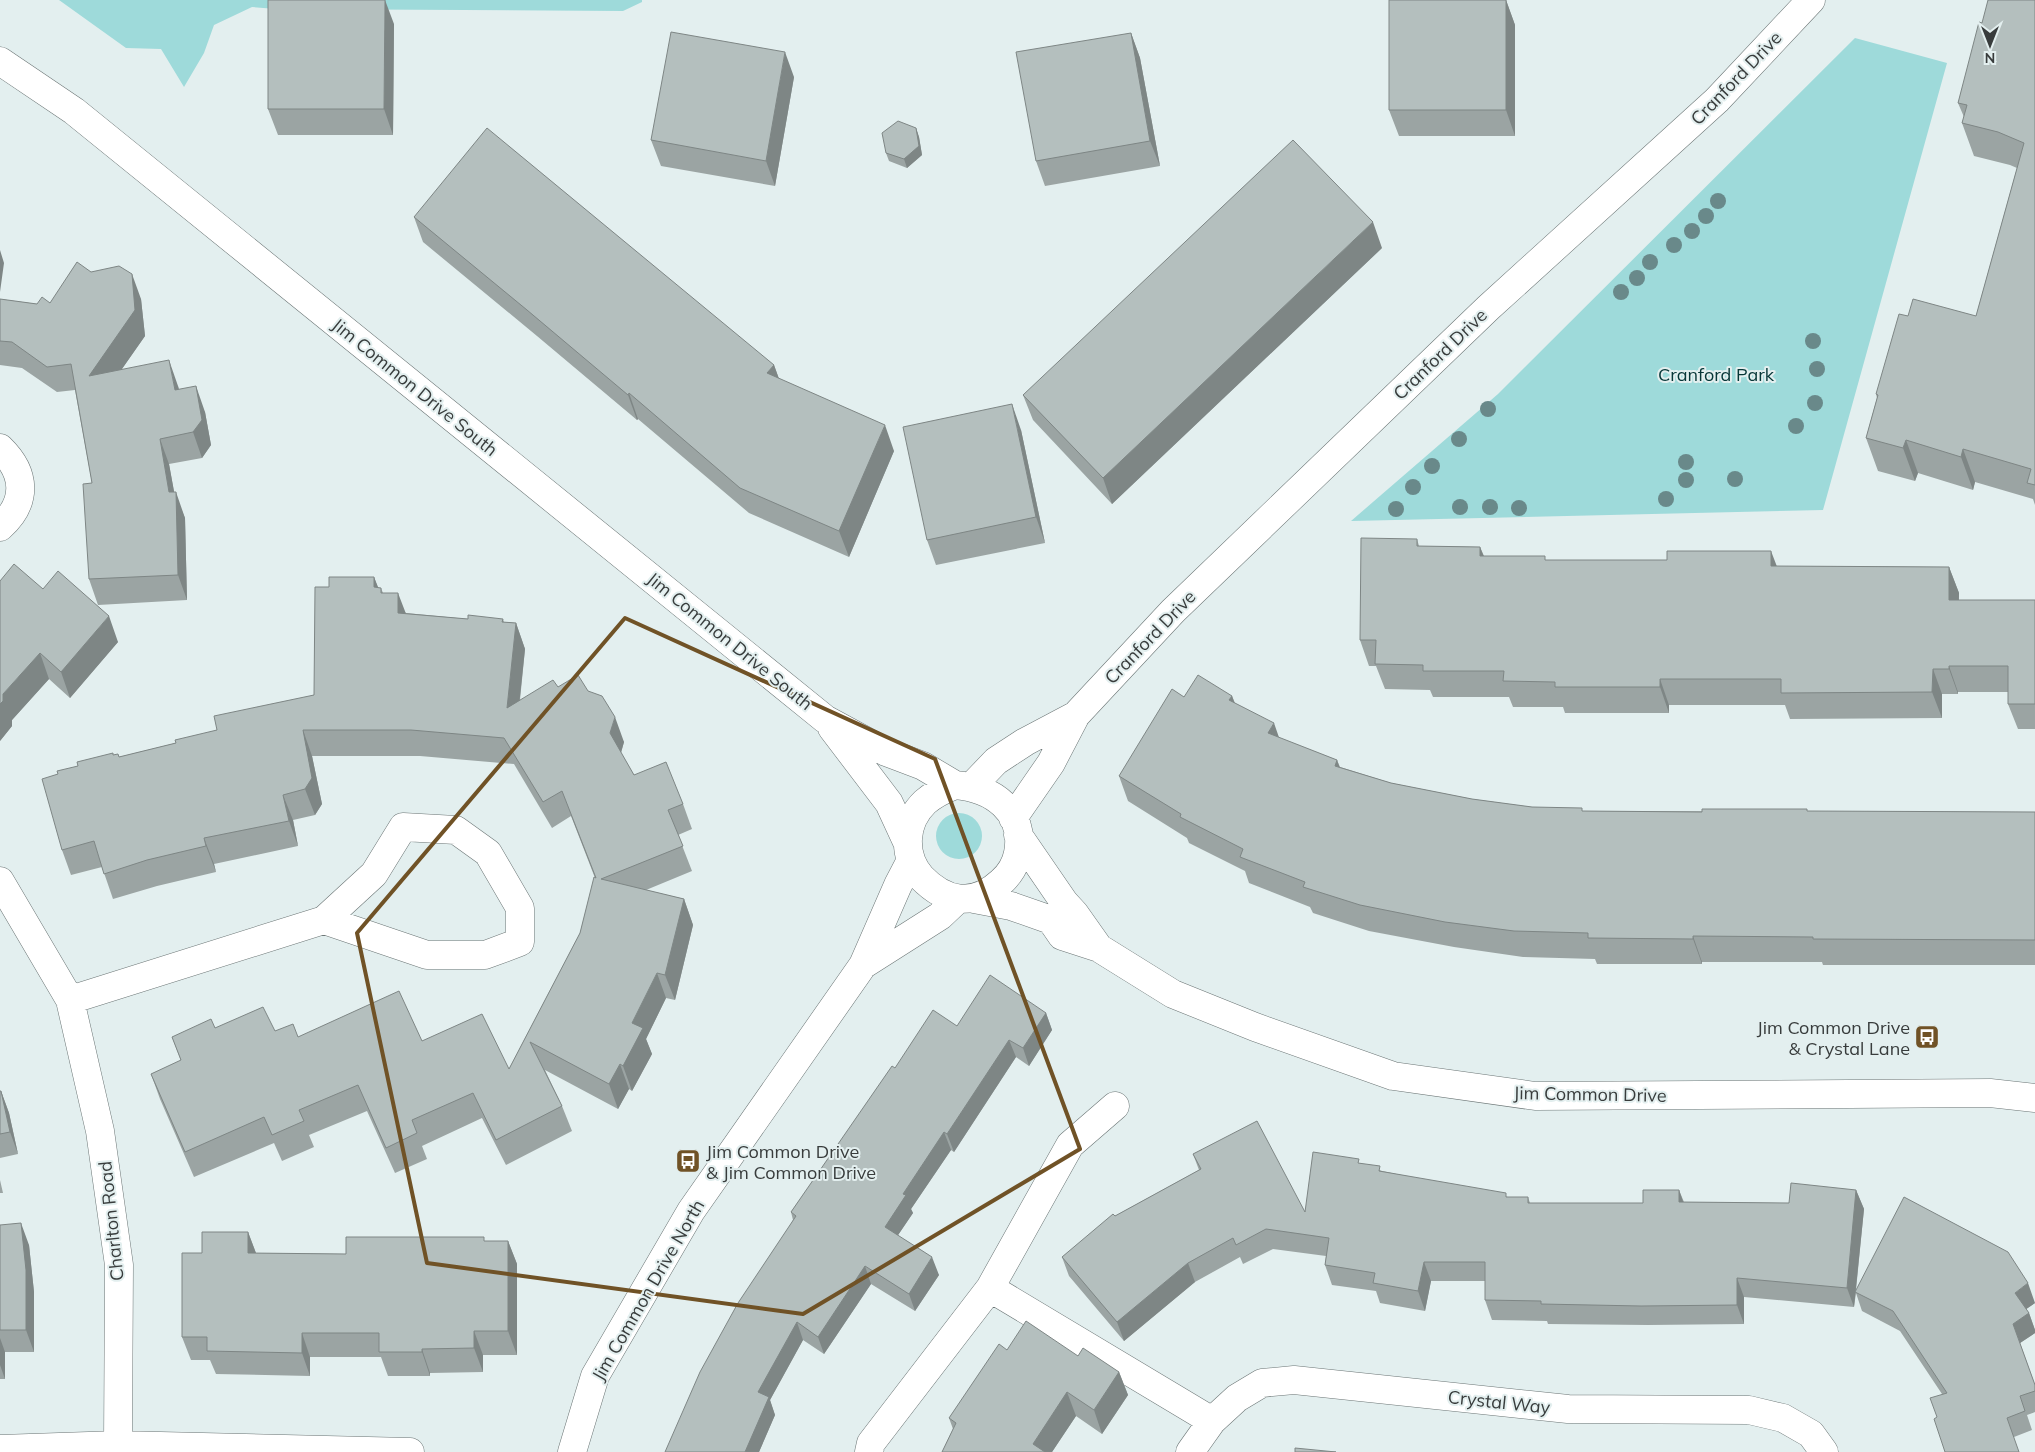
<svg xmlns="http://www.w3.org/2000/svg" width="2035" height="1452" viewBox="0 0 2035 1452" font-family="Mulish,sans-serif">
<rect width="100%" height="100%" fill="#e3efef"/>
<path fill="#9edada" d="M 59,0 L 642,0 L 642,2 L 623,11 L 276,9 L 252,7 L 214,25 L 204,53 L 184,87 L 161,49 L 126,48 Z
M 1855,38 L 1947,63 L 1823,510 L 1351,521 L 1498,394 Z
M936 836a23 23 0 1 1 46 0a23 23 0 1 1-46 0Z"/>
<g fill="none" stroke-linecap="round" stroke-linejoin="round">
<defs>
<path id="minor" d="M 0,61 L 74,111 L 825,719 L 886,752 L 923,766 L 955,785
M 0,448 C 26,473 28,502 0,527
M 832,728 L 889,803 L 907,842
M 955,785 C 992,788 1026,811 1018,853 C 1016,864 1009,875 1001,882 C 974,907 946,903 921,877 C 902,855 904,822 925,802 C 934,794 945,789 955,785 Z
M 972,786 L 996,761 L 1025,742 L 1076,715
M 1013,818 L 1051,763 L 1076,715 L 1173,611 L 1488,308 L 1717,100 L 1811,0
M 403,827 L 456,830 L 488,853 L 520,908 L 520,942 L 485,955 L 427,955 L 324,920 L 374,874 Z
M 1018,835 L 1064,902 L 1075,914 L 1099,948
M 0,881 L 70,1000 L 100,1131 L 119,1265 L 118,1445
M 974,899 L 1011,906 L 1051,920 L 1062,936 L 1099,948 L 1173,994 L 1255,1027 L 1393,1076 L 1535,1096 L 1990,1093 L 2035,1098
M 863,965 L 940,916 L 958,899
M 70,1000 L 324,920
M 990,1288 L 1212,1421
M 0,1449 L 118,1445 L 410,1452
M 572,1452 L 595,1376 L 691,1211 L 863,965 L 898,885 L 910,862
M 869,1452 L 871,1443 L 990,1288 L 1070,1145 L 1115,1106
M 1190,1452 L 1212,1421 L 1237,1398 L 1262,1383 L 1294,1380 L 1568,1409 L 1749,1410 L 1783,1418 L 1811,1434 L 1824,1452"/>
</defs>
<use href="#minor" stroke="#6b7575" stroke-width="29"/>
<use href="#minor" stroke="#fff" stroke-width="28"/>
</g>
<g fill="#69898a">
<circle cx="1718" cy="201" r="8"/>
<circle cx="1706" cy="216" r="8"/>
<circle cx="1692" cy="231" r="8"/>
<circle cx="1674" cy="245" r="8"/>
<circle cx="1650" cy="262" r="8"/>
<circle cx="1637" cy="278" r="8"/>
<circle cx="1621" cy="292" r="8"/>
<circle cx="1813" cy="341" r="8"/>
<circle cx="1817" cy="369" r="8"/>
<circle cx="1815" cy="403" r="8"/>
<circle cx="1488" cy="409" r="8"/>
<circle cx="1796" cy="426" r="8"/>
<circle cx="1459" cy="439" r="8"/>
<circle cx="1686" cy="462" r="8"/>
<circle cx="1432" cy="466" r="8"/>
<circle cx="1735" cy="479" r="8"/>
<circle cx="1686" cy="480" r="8"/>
<circle cx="1413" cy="487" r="8"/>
<circle cx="1666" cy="499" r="8"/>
<circle cx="1460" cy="507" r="8"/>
<circle cx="1490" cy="507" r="8"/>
<circle cx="1519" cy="508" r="8"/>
<circle cx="1396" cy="509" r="8"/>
</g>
<path fill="#9ba4a3" d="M 1506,0 L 1515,25 L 1515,136 L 1399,136 L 1389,110 Z
M 2035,0 L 2035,505 L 2033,499 L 1975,482 L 1973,490 L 1918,473 L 1915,481 L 1878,471 L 1866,438 L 1877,398 L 1876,394 L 1908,316 L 1976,316 L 2017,168 L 2010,165 L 1974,156 L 1962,123 L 1964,117 L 1958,103 L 1982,23 Z
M 394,24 L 393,135 L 278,135 L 268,109 Z
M 1131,33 L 1140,58 L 1160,166 L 1045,186 L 1036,161 Z
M 794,77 L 775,186 L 661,166 L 651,140 Z
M 916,128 L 919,137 L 922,155 L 907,168 L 889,161 L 886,153 Z
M 414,217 L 774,365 L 779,379 L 894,451 L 849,557 L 749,513 L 638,419 L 637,420 L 537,336 L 423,242 Z
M 1382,248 L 1112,504 L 1033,420 L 1023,395 Z
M 91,272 L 141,299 L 145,336 L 121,370 L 178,386 L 179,389 L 205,412 L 211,445 L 202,458 L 169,464 L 174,492 L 185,518 L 187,600 L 98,605 L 89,579 L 92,483 L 75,390 L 57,392 L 22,368 L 0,365 L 0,299 L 37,304 L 50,303 Z
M 1021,430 L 1045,543 L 936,565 L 927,540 Z
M 1417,539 L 1419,546 L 1480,547 L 1484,556 L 1546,560 L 1777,566 L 1949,567 L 1959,593 L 1959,600 L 2035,600 L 2035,729 L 2018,729 L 2008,704 L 2008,692 L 1958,692 L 1958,694 L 1942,694 L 1942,718 L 1790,719 L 1785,705 L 1669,705 L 1669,713 L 1565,713 L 1563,707 L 1513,707 L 1509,697 L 1433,697 L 1430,690 L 1385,689 L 1376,666 L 1369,666 L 1360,640 Z
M 374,577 L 378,588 L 381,588 L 383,593 L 406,613 L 468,619 L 503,619 L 504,622 L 516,623 L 525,649 L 520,700 L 558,687 L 588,691 L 624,742 L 621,753 L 634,775 L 683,804 L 692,829 L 678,835 L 692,871 L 646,890 L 684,899 L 693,925 L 675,1000 L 666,998 L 646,1039 L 652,1054 L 632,1091 L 629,1089 L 618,1109 L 545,1070 L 562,1106 L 572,1131 L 506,1165 L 482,1118 L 422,1146 L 427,1159 L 395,1173 L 367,1111 L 309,1135 L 314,1147 L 282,1161 L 274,1143 L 194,1177 L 160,1099 L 151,1074 L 181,1061 L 172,1037 L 215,1028 L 275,1031 L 298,1037 L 422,1041 L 509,1069 L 580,933 L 595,878 L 571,816 L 552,828 L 514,764 L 420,756 L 312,756 L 322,804 L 315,815 L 293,820 L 298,846 L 214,864 L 216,872 L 157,886 L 113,899 L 102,867 L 71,875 L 62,850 L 58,774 L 114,755 L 119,757 L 176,743 L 217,730 L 314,695 L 329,587 Z
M 43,589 L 118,642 L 70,698 L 49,679 L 12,720 L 12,726 L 0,741 Z
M 1232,696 L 1235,703 L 1279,738 L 1337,760 L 1340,767 L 1391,783 L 1472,799 L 1532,807 L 1583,811 L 2035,812 L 2035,965 L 1823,965 L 1822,962 L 1702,962 L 1702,964 L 1597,964 L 1595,959 L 1523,957 L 1454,947 L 1369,931 L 1313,913 L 1310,907 L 1249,883 L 1245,871 L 1189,843 L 1187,838 L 1128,801 L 1119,776 L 1184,697 Z
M 1046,1013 L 1052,1030 L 1029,1066 L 1016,1057 L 954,1152 L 951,1150 L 911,1209 L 913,1213 L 898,1235 L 939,1275 L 915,1311 L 871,1284 L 824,1354 L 803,1340 L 770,1400 L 775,1415 L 759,1452 L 665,1452 L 793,1220 L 791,1212 L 895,1068 L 957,1026 Z
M 0,1091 L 1,1091 L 9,1113 L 18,1154 L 0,1158 Z
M 1193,1154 L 1305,1212 L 1360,1163 L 1382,1171 L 1508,1197 L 1528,1197 L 1530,1203 L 1643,1203 L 1679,1190 L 1684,1202 L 1789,1203 L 1856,1190 L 1864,1209 L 1856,1290 L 2035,1303 L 2026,1309 L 2029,1313 L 2035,1330 L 2035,1333 L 2020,1343 L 2035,1385 L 2035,1412 L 2027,1415 L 2032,1430 L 2014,1437 L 1945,1452 L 1937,1417 L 1942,1394 L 1900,1331 L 1862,1311 L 1856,1293 L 1854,1307 L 1744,1297 L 1744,1324 L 1648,1325 L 1548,1324 L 1547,1321 L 1492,1320 L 1485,1300 L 1485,1281 L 1431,1281 L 1425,1311 L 1380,1303 L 1376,1291 L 1332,1285 L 1325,1265 L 1326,1256 L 1273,1249 L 1243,1264 L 1240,1257 L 1195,1282 L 1124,1341 L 1069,1276 L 1062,1257 L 1115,1216 L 1199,1170 Z
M 0,1180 L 3,1193 L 0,1193 Z
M 0,1225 L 29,1245 L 34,1292 L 34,1352 L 5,1352 L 5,1379 L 0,1379 Z
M 248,1232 L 256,1253 L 346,1254 L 486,1241 L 508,1241 L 517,1264 L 517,1355 L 483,1355 L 483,1372 L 430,1373 L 430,1376 L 388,1376 L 381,1357 L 310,1357 L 310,1376 L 216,1374 L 210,1360 L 191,1360 L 182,1337 L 202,1253 Z
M 1007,1350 L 1078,1356 L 1119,1372 L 1128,1395 L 1102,1434 L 1076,1416 L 1052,1452 L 942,1452 L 953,1429 L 949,1418 Z"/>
<path fill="#7e8685" d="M 385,0 L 394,24 L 393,135 L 384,109 Z
M 1506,0 L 1515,25 L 1515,136 L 1506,110 Z
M 1131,33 L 1140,58 L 1160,166 L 1150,141 Z
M 785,52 L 794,77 L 775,186 L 766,161 Z
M 916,128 L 919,137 L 922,155 L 907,168 L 904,159 Z
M 1373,222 L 1382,248 L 1112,504 L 1103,478 Z
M 0,250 L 4,263 L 0,292 Z
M 132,274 L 141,299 L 145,336 L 99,402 L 89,376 Z
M 169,360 L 178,386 L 184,415 L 175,390 Z
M 774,365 L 783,390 L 767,373 Z
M 196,386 L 205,412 L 211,445 L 202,458 L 193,432 Z
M 629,393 L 638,419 L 637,420 L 628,395 Z
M 1012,404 L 1021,430 L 1045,543 L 1036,517 Z
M 885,425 L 894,451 L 849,557 L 839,531 Z
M 160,439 L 169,464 L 176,502 L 176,492 L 185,518 L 187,600 L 178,575 L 169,492 Z
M 1906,440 L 1918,473 L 1915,481 L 1903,448 Z
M 1963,449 L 1975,482 L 1973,490 L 1961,457 Z
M 1480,547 L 1490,572 L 1480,556 Z
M 1771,551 L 1781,577 L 1771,566 Z
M 1949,567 L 1959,593 L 1958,626 L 1949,600 Z
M 374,577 L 384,602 L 374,587 Z
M 398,593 L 408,619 L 398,613 Z
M 109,616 L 118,642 L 70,698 L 61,672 Z
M 516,623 L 525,649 L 516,734 L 507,708 Z
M 40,653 L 49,679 L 12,720 L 12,726 L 0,741 L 0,704 L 3,694 Z
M 1949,666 L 1958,692 L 1958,694 L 1949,669 Z
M 1933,669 L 1942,694 L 1942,718 L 1932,692 Z
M 1660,679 L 1669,705 L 1669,713 L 1660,687 Z
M 1232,696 L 1241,721 L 1229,700 Z
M 615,717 L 624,742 L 619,759 L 610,733 Z
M 1274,723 L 1283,749 L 1268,733 Z
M 303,730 L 312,756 L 322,804 L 315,815 L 305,789 Z
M 1337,760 L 1346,786 L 1335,766 Z
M 283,795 L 293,820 L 298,846 L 289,821 Z
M 204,838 L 214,864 L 216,872 L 206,846 Z
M 684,899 L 693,925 L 675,1000 L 665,975 Z
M 1693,936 L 1702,962 L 1702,964 L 1693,939 Z
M 657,973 L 666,998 L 646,1039 L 652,1054 L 632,1091 L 623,1066 L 632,1023 Z
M 1046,1013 L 1052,1030 L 1029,1066 L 1023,1048 Z
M 1009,1040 L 1016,1057 L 954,1152 L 947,1134 Z
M 620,1064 L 629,1089 L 618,1109 L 609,1084 Z
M 1,1091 L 9,1113 L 18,1154 L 10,1132 Z
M 944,1132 L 951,1150 L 911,1209 L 913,1213 L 892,1244 L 885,1227 L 903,1194 Z
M 1679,1190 L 1686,1210 L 1679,1202 Z
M 1856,1190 L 1864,1209 L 1854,1307 L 1847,1288 Z
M 21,1223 L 29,1245 L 34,1292 L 34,1352 L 26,1330 Z
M 248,1232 L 257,1256 L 248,1253 Z
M 508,1241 L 517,1264 L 517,1355 L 508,1331 Z
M 932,1257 L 939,1275 L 915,1311 L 909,1294 Z
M 1424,1262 L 1431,1281 L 1425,1311 L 1418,1291 Z
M 1188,1263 L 1195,1282 L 1124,1341 L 1117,1322 Z
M 865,1266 L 871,1284 L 824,1354 L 818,1337 Z
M 1737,1278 L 1744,1297 L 1744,1324 L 1737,1305 Z
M 2028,1283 L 2035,1303 L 2022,1312 L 2015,1293 Z
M 2029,1313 L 2035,1330 L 2035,1333 L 2020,1343 L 2013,1324 Z
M 797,1322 L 803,1340 L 770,1400 L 775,1415 L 759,1452 L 745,1452 L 758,1392 Z
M 474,1331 L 483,1355 L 483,1372 L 474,1348 Z
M 302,1333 L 310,1357 L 310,1376 L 302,1353 Z
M 0,1338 L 5,1352 L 5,1379 L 0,1365 Z
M 422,1349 L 430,1373 L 430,1376 L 422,1352 Z
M 1119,1372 L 1128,1395 L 1102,1434 L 1094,1410 Z
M 1067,1392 L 1076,1416 L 1052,1452 L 1036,1452 L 1033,1444 Z"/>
<path fill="#b4bfbe" stroke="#7e8685" d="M 268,0 L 385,0 L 384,109 L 268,109 Z
M 1389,0 L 1506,0 L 1506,110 L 1389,110 Z
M 1988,0 L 2035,0 L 2035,485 L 2027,483 L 2031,469 L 1963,449 L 1961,457 L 1906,440 L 1903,448 L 1866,438 L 1878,395 L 1876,394 L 1899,314 L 1908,316 L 1913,299 L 1976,316 L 2024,143 L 1998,132 L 1962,123 L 1967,105 L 1958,103 L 1979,22 L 1982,23 Z
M 671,32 L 785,52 L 766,161 L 651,140 Z
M 1131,33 L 1150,141 L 1036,161 L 1016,52 Z
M 898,121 L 916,128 L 919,146 L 904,159 L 886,153 L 882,133 Z
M 487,128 L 774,365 L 767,373 L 885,425 L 839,531 L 740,488 L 629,393 L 628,395 L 527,310 L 414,217 Z
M 1293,140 L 1373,222 L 1103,478 L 1023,395 Z
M 77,262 L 91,272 L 119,266 L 132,274 L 135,310 L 89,376 L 169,360 L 175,390 L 196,386 L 202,420 L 193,432 L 160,439 L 169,492 L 176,492 L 178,575 L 89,579 L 83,484 L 92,483 L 71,364 L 47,367 L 12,342 L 0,341 L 0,299 L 37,304 L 42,297 L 50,303 Z
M 1012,404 L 1036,517 L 927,540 L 903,427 Z
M 1361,538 L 1417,539 L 1417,546 L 1480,547 L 1480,556 L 1545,556 L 1545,560 L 1667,560 L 1667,551 L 1771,551 L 1771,566 L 1949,567 L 1949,600 L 2035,600 L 2035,704 L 2008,704 L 2008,666 L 1949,666 L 1949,669 L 1933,669 L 1932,692 L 1781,693 L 1781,679 L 1660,679 L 1660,687 L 1555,687 L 1555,682 L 1503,681 L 1504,671 L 1423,671 L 1423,665 L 1375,664 L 1376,640 L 1360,640 Z
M 14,564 L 43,589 L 58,571 L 109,616 L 61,672 L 40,653 L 3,694 L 3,701 L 0,704 L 0,581 Z
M 329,577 L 374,577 L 374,587 L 381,588 L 381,593 L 398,593 L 398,613 L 468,619 L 468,615 L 503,619 L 502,622 L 516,623 L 507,708 L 553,680 L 558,687 L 578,675 L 588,691 L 602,696 L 615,717 L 610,733 L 634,775 L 666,762 L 683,804 L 668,810 L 683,846 L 601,879 L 684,899 L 665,975 L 657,973 L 632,1023 L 643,1028 L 623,1066 L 620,1064 L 609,1084 L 530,1042 L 562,1106 L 496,1140 L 473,1093 L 412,1120 L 417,1133 L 386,1148 L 358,1085 L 299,1110 L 304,1121 L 272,1135 L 264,1117 L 185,1152 L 151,1074 L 181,1060 L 172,1037 L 211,1019 L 215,1028 L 263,1007 L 275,1031 L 293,1024 L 298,1037 L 399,991 L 422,1041 L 482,1014 L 509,1069 L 580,933 L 594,877 L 596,878 L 562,791 L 543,802 L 504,738 L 411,730 L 303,730 L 312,778 L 305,789 L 283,795 L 289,821 L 204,838 L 206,846 L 147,860 L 104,874 L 94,841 L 62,850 L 42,779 L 58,774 L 57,771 L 78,766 L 77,762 L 113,753 L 113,755 L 118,754 L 119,757 L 176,743 L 175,740 L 217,730 L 214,716 L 314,695 L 315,587 L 329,587 Z
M 1198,675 L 1232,696 L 1229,700 L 1274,723 L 1268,733 L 1337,760 L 1335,766 L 1391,783 L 1472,799 L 1532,807 L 1582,808 L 1582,811 L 1702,812 L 1702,809 L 1807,809 L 1807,811 L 2035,812 L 2035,940 L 1813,939 L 1813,937 L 1693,936 L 1693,939 L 1588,938 L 1588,933 L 1514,931 L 1445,922 L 1360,905 L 1303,887 L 1305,882 L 1240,857 L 1243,849 L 1180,817 L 1181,814 L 1119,776 L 1172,689 L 1184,697 Z
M 990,975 L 1046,1013 L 1023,1048 L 1009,1040 L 947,1134 L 944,1132 L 903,1194 L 906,1195 L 885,1227 L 932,1257 L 909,1294 L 865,1266 L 818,1337 L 797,1322 L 758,1392 L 769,1397 L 745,1452 L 665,1452 L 700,1372 L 738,1303 L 796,1216 L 791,1212 L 892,1066 L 895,1068 L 933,1010 L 957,1026 Z
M 0,1091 L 1,1091 L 10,1132 L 0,1134 Z
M 1257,1121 L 1305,1212 L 1313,1152 L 1359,1159 L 1358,1163 L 1380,1166 L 1379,1171 L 1506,1193 L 1506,1197 L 1528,1197 L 1528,1203 L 1643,1203 L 1643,1190 L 1679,1190 L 1679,1202 L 1789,1203 L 1791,1183 L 1856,1190 L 1847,1288 L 1737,1278 L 1737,1305 L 1641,1306 L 1541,1304 L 1541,1301 L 1485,1300 L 1485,1262 L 1424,1262 L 1418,1291 L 1373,1283 L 1375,1273 L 1325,1265 L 1329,1238 L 1266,1229 L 1236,1245 L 1233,1238 L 1188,1263 L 1117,1322 L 1062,1257 L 1113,1214 L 1115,1216 L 1201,1169 L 1193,1154 Z
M 1904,1197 L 2008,1252 L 2028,1283 L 2015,1293 L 2029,1313 L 2013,1324 L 2035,1385 L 2035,1391 L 2020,1396 L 2025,1411 L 2007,1418 L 2019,1452 L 1945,1452 L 1934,1419 L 1937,1417 L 1930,1398 L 1947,1393 L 1893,1311 L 1855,1292 Z
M 21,1223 L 26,1270 L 26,1330 L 0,1330 L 0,1225 Z
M 202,1232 L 248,1232 L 248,1253 L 346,1254 L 346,1237 L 484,1237 L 484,1241 L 508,1241 L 508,1331 L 474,1331 L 474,1348 L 422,1349 L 422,1352 L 379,1352 L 379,1333 L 302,1333 L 302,1353 L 207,1351 L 207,1337 L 182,1337 L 182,1253 L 202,1253 Z
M 1026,1321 L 1078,1356 L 1083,1348 L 1119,1372 L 1094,1410 L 1067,1392 L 1033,1444 L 1045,1452 L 942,1452 L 956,1423 L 949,1418 L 999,1344 L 1007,1350 Z
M 1295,1448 L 1336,1452 L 1295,1452 Z"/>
<path fill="none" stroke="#705226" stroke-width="4" stroke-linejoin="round" d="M 625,618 L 935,759 L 1080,1149 L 803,1314 L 427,1263 L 357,933 Z"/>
<defs>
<symbol id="bus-square" viewBox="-11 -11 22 22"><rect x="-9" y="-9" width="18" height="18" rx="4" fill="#705226" stroke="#e3efef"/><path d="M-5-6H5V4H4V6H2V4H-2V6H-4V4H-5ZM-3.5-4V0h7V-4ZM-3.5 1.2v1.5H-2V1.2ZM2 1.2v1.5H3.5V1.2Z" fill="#fff"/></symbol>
</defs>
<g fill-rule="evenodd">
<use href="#bus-square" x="1913" y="1023" width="28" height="28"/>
<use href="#bus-square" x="674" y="1147" width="28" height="28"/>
</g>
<g text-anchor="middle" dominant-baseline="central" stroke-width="4" stroke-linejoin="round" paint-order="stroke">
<g font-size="18" fill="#383c3c" stroke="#e3efef">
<text transform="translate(1736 78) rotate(-46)">Cranford Drive</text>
<text transform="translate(1440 354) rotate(-44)">Cranford Drive</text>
<text transform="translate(415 387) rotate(39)">Jim Common Drive South</text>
<text transform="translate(1150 637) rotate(-46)">Cranford Drive</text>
<text transform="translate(730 641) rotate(39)">Jim Common Drive South</text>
<text transform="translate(1590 1094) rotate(1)">Jim Common Drive</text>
<text transform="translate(111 1221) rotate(-96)">Charlton Road</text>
<text transform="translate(648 1290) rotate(-60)">Jim Common Drive North</text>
<text transform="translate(1499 1402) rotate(6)">Crystal Way</text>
</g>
<g font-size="18" fill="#063637" stroke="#e3efef">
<text x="1716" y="374">Cranford Park</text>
</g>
<g font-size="18" fill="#383c3c" stroke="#e3efef" text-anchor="end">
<text x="1910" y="1027">Jim Common Drive<tspan x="1910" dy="21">&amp; Crystal Lane</tspan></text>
<text x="706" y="1151" text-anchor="start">Jim Common Drive<tspan x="706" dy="21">&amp; Jim Common Drive</tspan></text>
</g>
</g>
<g transform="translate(1990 45) rotate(180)" stroke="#e3efef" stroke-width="4" paint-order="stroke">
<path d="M0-4L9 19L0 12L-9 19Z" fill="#383c3c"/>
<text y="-8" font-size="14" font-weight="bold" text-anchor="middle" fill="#383c3c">N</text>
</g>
</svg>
